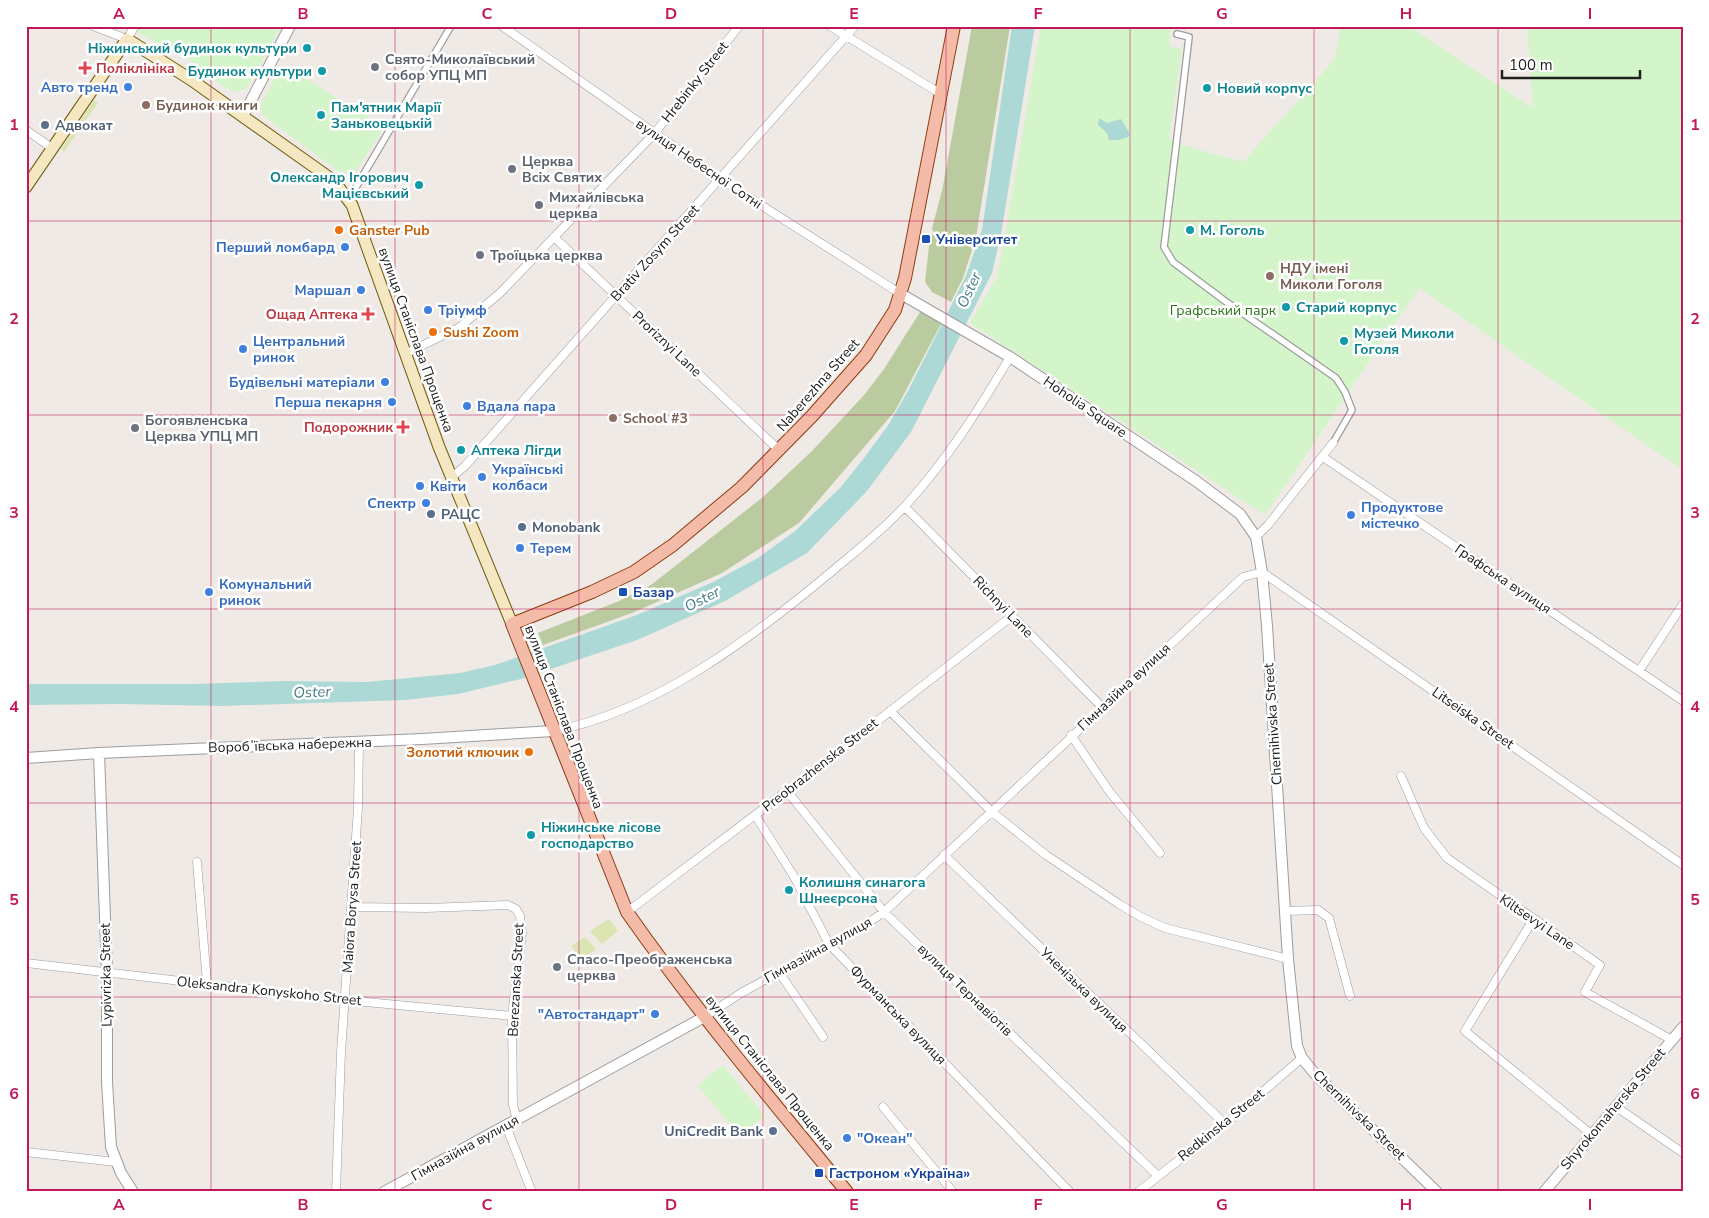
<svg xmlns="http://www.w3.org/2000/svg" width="1709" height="1218" viewBox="0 0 1709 1218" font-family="'Nunito Sans',sans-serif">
<rect width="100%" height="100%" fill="#f0eae7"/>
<path fill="#dbe5b2" d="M 94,100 L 98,103 L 64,152 L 61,149 Z
M 609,919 L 618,931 L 602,944 L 590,931 Z
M 585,937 L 596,949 L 582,960 L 571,946 Z"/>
<path fill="#bacba0" d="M 972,26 L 1010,26 L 976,237 L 963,278 L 951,302 L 932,292 L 925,282 L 930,237 L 934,233 L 932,229 L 943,186 Z
M 922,309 L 942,322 L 895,411 L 799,523 L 722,573 L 632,613 L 543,645 L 538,633 L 619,601 L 651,585 L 763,497 L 812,451 L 865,394 L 884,369 Z"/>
<path fill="#d3f5c9" d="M 140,26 L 281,26 L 250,83 L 245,89 L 234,92 L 212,79 L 198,65 L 137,32 Z
M 1041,26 L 1171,26 L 1169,46 L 1182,49 L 1169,139 L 1182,145 L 1243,162 L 1335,59 L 1341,26 L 1408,26 L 1533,108 L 1527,26 L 1683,26 L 1683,470 L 1419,288 L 1265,515 L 970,323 L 998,275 Z
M 291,70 L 377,122 L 381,133 L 353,175 L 338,171 L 262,115 L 261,104 L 279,72 Z
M 723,1065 L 765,1116 L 739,1136 L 698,1085 Z"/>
<path fill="#acd9d5" d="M 1012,26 L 1035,26 L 1001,234 L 992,273 L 911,432 L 867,491 L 807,553 L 725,601 L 637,640 L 521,679 L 458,694 L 405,700 L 221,706 L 121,704 L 26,705 L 26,684 L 191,684 L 283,681 L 367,682 L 460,673 L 495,665 L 637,615 L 713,582 L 758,558 L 795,531 L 840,488 L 864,458 L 889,424 L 909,389 L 966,276 L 982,230 Z
M 1099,118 L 1107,123 L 1121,119 L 1130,134 L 1128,137 L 1119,140 L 1109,140 L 1107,133 L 1098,125 Z"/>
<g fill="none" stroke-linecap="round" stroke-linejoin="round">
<defs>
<path id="pedestrian" d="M 1177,34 L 1189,37 L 1164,247 L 1173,262 L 1225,301 L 1336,378 L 1345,392 L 1352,410 L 1333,443
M 349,199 L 451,26"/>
<path id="minor" d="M 93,26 L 127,39 L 135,26
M 502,26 L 720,179 L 901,294
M 830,26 L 941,94
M 26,130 L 52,148
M 554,237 L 780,451
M 405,354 L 460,327 L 500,293 L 654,134 L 739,26
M 1323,457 L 1683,701
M 452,477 L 465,466 L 855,26
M 905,507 L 1102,707
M 1256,537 L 1268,525 L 1333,443
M 1639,671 L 1683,604
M 890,711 L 992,812 L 1046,855 L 1119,904 L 1141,917 L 1165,928 L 1288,959
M 553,731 C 654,712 752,638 830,573 C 855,552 883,530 906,505 C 947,460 979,409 1010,357
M 1071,735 L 1109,791 L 1160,853
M 1401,776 L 1424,828 L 1447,858 L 1600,965 L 1585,992 L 1672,1040
M 787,791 L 884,912 L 1158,1176
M 755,815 L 793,875 L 829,944 L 1070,1192
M 944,855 L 1225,1124
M 197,862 L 207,983
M 352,907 L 426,908 L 508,905 L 516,909 L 520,916 L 522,933 L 512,1016 L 513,1105 L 517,1120
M 1285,911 L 1318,910 L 1329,918 L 1350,996
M 627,912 L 825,762 L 1012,616
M 1533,920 L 1465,1031 L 1591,1134
M 26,963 L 345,1000 L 512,1016
M 779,972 L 823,1037
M 706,1016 L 741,993 L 862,927 L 884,912 L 1243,577 L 1262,572 L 1683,865
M 1615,1106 L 1683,1153
M 883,1107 L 953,1192
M 506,1126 L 532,1192
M 26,1152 L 116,1162
M 336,1192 L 341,1052 L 358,808 L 359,742
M 1138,1192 L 1225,1124 L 1302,1058"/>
<path id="tertiary" d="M 243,116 L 290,26
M 901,294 L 1010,357 L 1196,481 L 1240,514 L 1256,537 L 1262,572 L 1267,626 L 1288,959 L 1297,1046 L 1302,1058 L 1315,1074 L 1437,1192
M 99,753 L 107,973 L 107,1082 L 111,1147 L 121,1173 L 133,1192
M 26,758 L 99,753 L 422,739 L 553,731
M 384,1192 L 706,1016
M 1544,1192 L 1683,1027"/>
<path id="secondary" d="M 26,187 L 127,39 L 190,79 L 334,181 L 352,205 L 439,447 L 512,624"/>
<path id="primary" d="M 847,1192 C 772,1101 695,1009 627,912 L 512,624 L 592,592 L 634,572 L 673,545 L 742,487 L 812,416 L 866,355 L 895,310 L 905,278 L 954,26"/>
</defs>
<use href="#pedestrian" stroke="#9d9d9d" stroke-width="8"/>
<use href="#minor" stroke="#9d9d9d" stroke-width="9"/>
<use href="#tertiary" stroke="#9d9d9d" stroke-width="12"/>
<use href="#secondary" stroke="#6f5b0f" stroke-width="13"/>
<use href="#primary" stroke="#8e3b0e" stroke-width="14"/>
<use href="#pedestrian" stroke="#fff" stroke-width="5.5"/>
<use href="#minor" stroke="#fff" stroke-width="8"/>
<use href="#tertiary" stroke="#fff" stroke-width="10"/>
<use href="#secondary" stroke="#f4e7c1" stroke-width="11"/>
<use href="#primary" stroke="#f4bca8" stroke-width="12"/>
</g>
<path fill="none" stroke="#c2185b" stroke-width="1" stroke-opacity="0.55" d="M 211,26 L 211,1192M 395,26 L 395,1192M 579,26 L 579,1192M 763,26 L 763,1192M 946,26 L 946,1192M 1130,26 L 1130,1192M 1314,26 L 1314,1192M 1498,26 L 1498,1192M 26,221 L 1683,221M 26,415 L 1683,415M 26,609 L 1683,609M 26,803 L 1683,803M 26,997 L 1683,997"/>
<g fill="#0f9aa8" stroke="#fff" stroke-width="2">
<circle cx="307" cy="48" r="5"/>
<circle cx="322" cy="71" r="5"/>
<circle cx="1207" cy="88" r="5"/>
<circle cx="321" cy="115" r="5"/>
<circle cx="419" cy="185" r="5"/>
<circle cx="1190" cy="230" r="5"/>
<circle cx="1286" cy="307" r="5"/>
<circle cx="1344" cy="341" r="5"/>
<circle cx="461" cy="450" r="5"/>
<circle cx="531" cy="835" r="5"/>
<circle cx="789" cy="890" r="5"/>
</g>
<g fill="#6b7280" stroke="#fff" stroke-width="2">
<circle cx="375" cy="67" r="5"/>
<circle cx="512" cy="169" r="5"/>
<circle cx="539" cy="205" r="5"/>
<circle cx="480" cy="255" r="5"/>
<circle cx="135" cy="428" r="5"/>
<circle cx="557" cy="967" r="5"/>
</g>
<g fill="#e0444e" stroke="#fff" stroke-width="2">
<path d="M82.5 60.5h5v5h5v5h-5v5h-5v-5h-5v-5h5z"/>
<path d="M365.5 306.5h5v5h5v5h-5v5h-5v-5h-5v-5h5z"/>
<path d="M400.5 419.5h5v5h5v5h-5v5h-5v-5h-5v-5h5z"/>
</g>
<g fill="#3f7fe0" stroke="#fff" stroke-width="2">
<circle cx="128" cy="87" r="5"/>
<circle cx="345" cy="247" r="5"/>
<circle cx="361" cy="290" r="5"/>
<circle cx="428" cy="310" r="5"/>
<circle cx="243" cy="349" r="5"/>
<circle cx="385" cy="382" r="5"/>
<circle cx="392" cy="402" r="5"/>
<circle cx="467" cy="406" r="5"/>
<circle cx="482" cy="477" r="5"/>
<circle cx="420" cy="486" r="5"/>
<circle cx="426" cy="503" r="5"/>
<circle cx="1351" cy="515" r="5"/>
<circle cx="520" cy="548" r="5"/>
<circle cx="209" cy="592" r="5"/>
<circle cx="655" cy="1014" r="5"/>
<circle cx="847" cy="1138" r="5"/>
</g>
<g fill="#8d6e63" stroke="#fff" stroke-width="2">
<circle cx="146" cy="105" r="5"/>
<circle cx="1270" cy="276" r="5"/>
<circle cx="613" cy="418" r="5"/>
</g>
<g fill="#5c6f8a" stroke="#fff" stroke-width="2">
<circle cx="45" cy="125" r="5"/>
<circle cx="431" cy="514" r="5"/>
<circle cx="522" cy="527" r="5"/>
<circle cx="773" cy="1131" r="5"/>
</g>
<g fill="#e8710a" stroke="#fff" stroke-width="2">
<circle cx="339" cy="230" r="5"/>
<circle cx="433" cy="332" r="5"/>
<circle cx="529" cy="752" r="5"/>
</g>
<g fill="#1a4fb4" stroke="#fff" stroke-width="2">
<rect x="921" y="234" width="10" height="10" rx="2.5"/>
<rect x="618" y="587" width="10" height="10" rx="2.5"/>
<rect x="814" y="1168" width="10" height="10" rx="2.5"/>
</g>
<g text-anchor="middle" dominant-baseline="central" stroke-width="5" stroke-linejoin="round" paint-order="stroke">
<g font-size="14" font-weight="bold" fill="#0d838f" stroke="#fff" text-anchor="start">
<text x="297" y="48" text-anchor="end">Ніжинський будинок культури</text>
<text x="312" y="71" text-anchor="end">Будинок культури</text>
<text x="1217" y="88">Новий корпус</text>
<text x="331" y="107">Пам'ятник Марії<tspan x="331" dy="16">Заньковецькій</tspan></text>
<text x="409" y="177" text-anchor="end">Олександр Ігорович<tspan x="409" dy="16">Мацієвський</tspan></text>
<text x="1200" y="230">М. Гоголь</text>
<text x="1296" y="307">Старий корпус</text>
<text x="1354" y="333">Музей Миколи<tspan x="1354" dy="16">Гоголя</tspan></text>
<text x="471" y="450">Аптека Лігди</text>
<text x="541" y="827">Ніжинське лісове<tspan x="541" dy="16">господарство</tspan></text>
<text x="799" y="882">Колишня синагога<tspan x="799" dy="16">Шнеєрсона</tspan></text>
</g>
<g font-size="14" font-weight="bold" fill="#5b616d" stroke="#fff" text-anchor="start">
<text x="385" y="59">Свято-Миколаївський<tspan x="385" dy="16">собор УПЦ МП</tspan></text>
<text x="522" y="161">Церква<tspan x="522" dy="16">Всіх Святих</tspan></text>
<text x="549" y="197">Михайлівська<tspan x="549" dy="16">церква</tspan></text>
<text x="490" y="255">Троїцька церква</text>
<text x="145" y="420">Богоявленська<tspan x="145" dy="16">Церква УПЦ МП</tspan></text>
<text x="567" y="959">Спасо-Преображенська<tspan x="567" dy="16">церква</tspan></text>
</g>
<g font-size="14" font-weight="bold" fill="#be3a42" stroke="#fff" text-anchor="end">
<text x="96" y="68" text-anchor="start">Поліклініка</text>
<text x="358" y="314">Ощад Аптека</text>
<text x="393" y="427">Подорожник</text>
</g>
<g font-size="14" fill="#202020" stroke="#fff">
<text transform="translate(695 82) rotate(-52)">Hrebinky Street</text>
<text transform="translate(699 164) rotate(34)">вулиця Небесної Сотні</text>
<text transform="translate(655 253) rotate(-48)">Brativ Zosym Street</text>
<text transform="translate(416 340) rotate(70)">вулиця Станіслава Прощенка</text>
<text transform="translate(667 344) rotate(43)">Proriznyi Lane</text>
<text transform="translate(818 385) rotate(-49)">Naberezhna Street</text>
<text transform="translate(1085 407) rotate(34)">Hoholia Square</text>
<text transform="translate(1503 579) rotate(34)">Графська вулиця</text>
<text transform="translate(1003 607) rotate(46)">Richnyi Lane</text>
<text transform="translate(1124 687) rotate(-43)">Гімназійна вулиця</text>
<text transform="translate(564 717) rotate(69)">вулиця Станіслава Прощенка</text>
<text transform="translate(1473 718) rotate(35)">Litseiska Street</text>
<text transform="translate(1273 724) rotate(-94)">Chernihivska Street</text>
<text transform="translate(290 745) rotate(-2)">Воробʼївська набережна</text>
<text transform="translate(820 765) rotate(-38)">Preobrazhenska Street</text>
<text transform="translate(352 907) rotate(-86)">Maiora Borysa Street</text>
<text transform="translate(1537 922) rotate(34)">Kiltsevyi Lane</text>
<text transform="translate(818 950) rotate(-29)">Гімназійна вулиця</text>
<text transform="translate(106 975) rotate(-91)">Lypivrizka Street</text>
<text transform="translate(516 980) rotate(-87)">Berezanska Street</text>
<text transform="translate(965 990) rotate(44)">вулиця Тернавіотів</text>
<text transform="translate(1084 990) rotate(44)">Уненізька вулиця</text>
<text transform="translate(269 991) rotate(6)">Oleksandra Konyskoho Street</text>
<text transform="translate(898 1015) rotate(46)">Фурманська вулиця</text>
<text transform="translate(770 1073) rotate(51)">вулиця Станіслава Прощенка</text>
<text transform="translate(1613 1109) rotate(-50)">Shyrokomaherska Street</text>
<text transform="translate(1359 1115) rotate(44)">Chernihivska Street</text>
<text transform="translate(1221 1125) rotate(-39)">Redkinska Street</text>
<text transform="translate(465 1148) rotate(-29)">Гімназійна вулиця</text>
</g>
<g font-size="14" font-weight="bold" fill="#366cbe" stroke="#fff" text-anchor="start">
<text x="118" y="87" text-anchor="end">Авто тренд</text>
<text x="335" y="247" text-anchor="end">Перший ломбард</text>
<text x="351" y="290" text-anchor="end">Маршал</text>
<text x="438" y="310">Тріумф</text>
<text x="253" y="341">Центральний<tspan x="253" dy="16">ринок</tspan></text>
<text x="375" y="382" text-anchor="end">Будівельні матеріали</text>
<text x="382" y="402" text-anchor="end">Перша пекарня</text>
<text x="477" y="406">Вдала пара</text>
<text x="492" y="469">Українські<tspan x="492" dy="16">колбаси</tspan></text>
<text x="430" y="486">Квіти</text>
<text x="416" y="503" text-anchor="end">Спектр</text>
<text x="1361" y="507">Продуктове<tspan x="1361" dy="16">містечко</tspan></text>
<text x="530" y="548">Терем</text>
<text x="219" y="584">Комунальний<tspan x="219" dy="16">ринок</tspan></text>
<text x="645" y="1014" text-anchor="end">"Автостандарт"</text>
<text x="857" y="1138">"Океан"</text>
</g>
<g font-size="14" font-weight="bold" fill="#785e54" stroke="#fff" text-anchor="start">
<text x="156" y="105">Будинок книги</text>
<text x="1280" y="268">НДУ імені<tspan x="1280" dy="16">Миколи Гоголя</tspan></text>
<text x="623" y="418">School #3</text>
</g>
<g font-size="14" font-weight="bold" fill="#4e5e75" stroke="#fff" text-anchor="start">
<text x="55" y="125">Адвокат</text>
<text x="441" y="514">РАЦС</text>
<text x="532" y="527">Monobank</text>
<text x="763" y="1131" text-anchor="end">UniCredit Bank</text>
</g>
<g font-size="14" font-weight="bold" fill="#c56008" stroke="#fff" text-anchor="start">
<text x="349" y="230">Ganster Pub</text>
<text x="443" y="332">Sushi Zoom</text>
<text x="519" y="752" text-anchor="end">Золотий ключик</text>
</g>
<g font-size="14" font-weight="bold" fill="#164399" stroke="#fff" text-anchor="start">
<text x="936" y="239">Університет</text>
<text x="633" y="592">Базар</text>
<text x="829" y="1173">Гастроном «Україна»</text>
</g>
<g font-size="14" fill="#2c7616" stroke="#fff">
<text x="1223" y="310">Графський парк</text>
</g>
<g font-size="15" font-style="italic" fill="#477d8a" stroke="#fff">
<text transform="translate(969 290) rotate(-65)">Oster</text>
<text transform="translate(702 599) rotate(-27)">Oster</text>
<text transform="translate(312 692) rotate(-2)">Oster</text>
</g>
</g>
<rect width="1709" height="1218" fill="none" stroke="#ffffff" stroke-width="55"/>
<path d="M1502 70v8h138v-8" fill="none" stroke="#202020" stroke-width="2.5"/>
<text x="1509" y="70" font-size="15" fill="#202020" stroke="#ffffff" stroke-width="4" paint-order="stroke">100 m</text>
<rect x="28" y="28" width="1654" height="1162" fill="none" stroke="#c2185b" stroke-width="2"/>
<g font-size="16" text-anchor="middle" font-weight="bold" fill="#c2185b">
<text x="119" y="19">A</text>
<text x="303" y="19">B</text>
<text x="487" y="19">C</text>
<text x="671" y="19">D</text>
<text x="854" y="19">E</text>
<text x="1038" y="19">F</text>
<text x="1222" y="19">G</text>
<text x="1406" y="19">H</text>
<text x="1590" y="19">I</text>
<text x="14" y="130">1</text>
<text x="1695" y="130">1</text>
<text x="14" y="324">2</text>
<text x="1695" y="324">2</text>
<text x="14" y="518">3</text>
<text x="1695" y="518">3</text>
<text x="14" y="712">4</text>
<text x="1695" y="712">4</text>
<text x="14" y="905">5</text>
<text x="1695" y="905">5</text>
<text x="14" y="1099">6</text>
<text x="1695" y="1099">6</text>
<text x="119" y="1210">A</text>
<text x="303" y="1210">B</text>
<text x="487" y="1210">C</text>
<text x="671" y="1210">D</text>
<text x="854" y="1210">E</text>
<text x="1038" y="1210">F</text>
<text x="1222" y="1210">G</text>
<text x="1406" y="1210">H</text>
<text x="1590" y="1210">I</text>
</g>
</svg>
